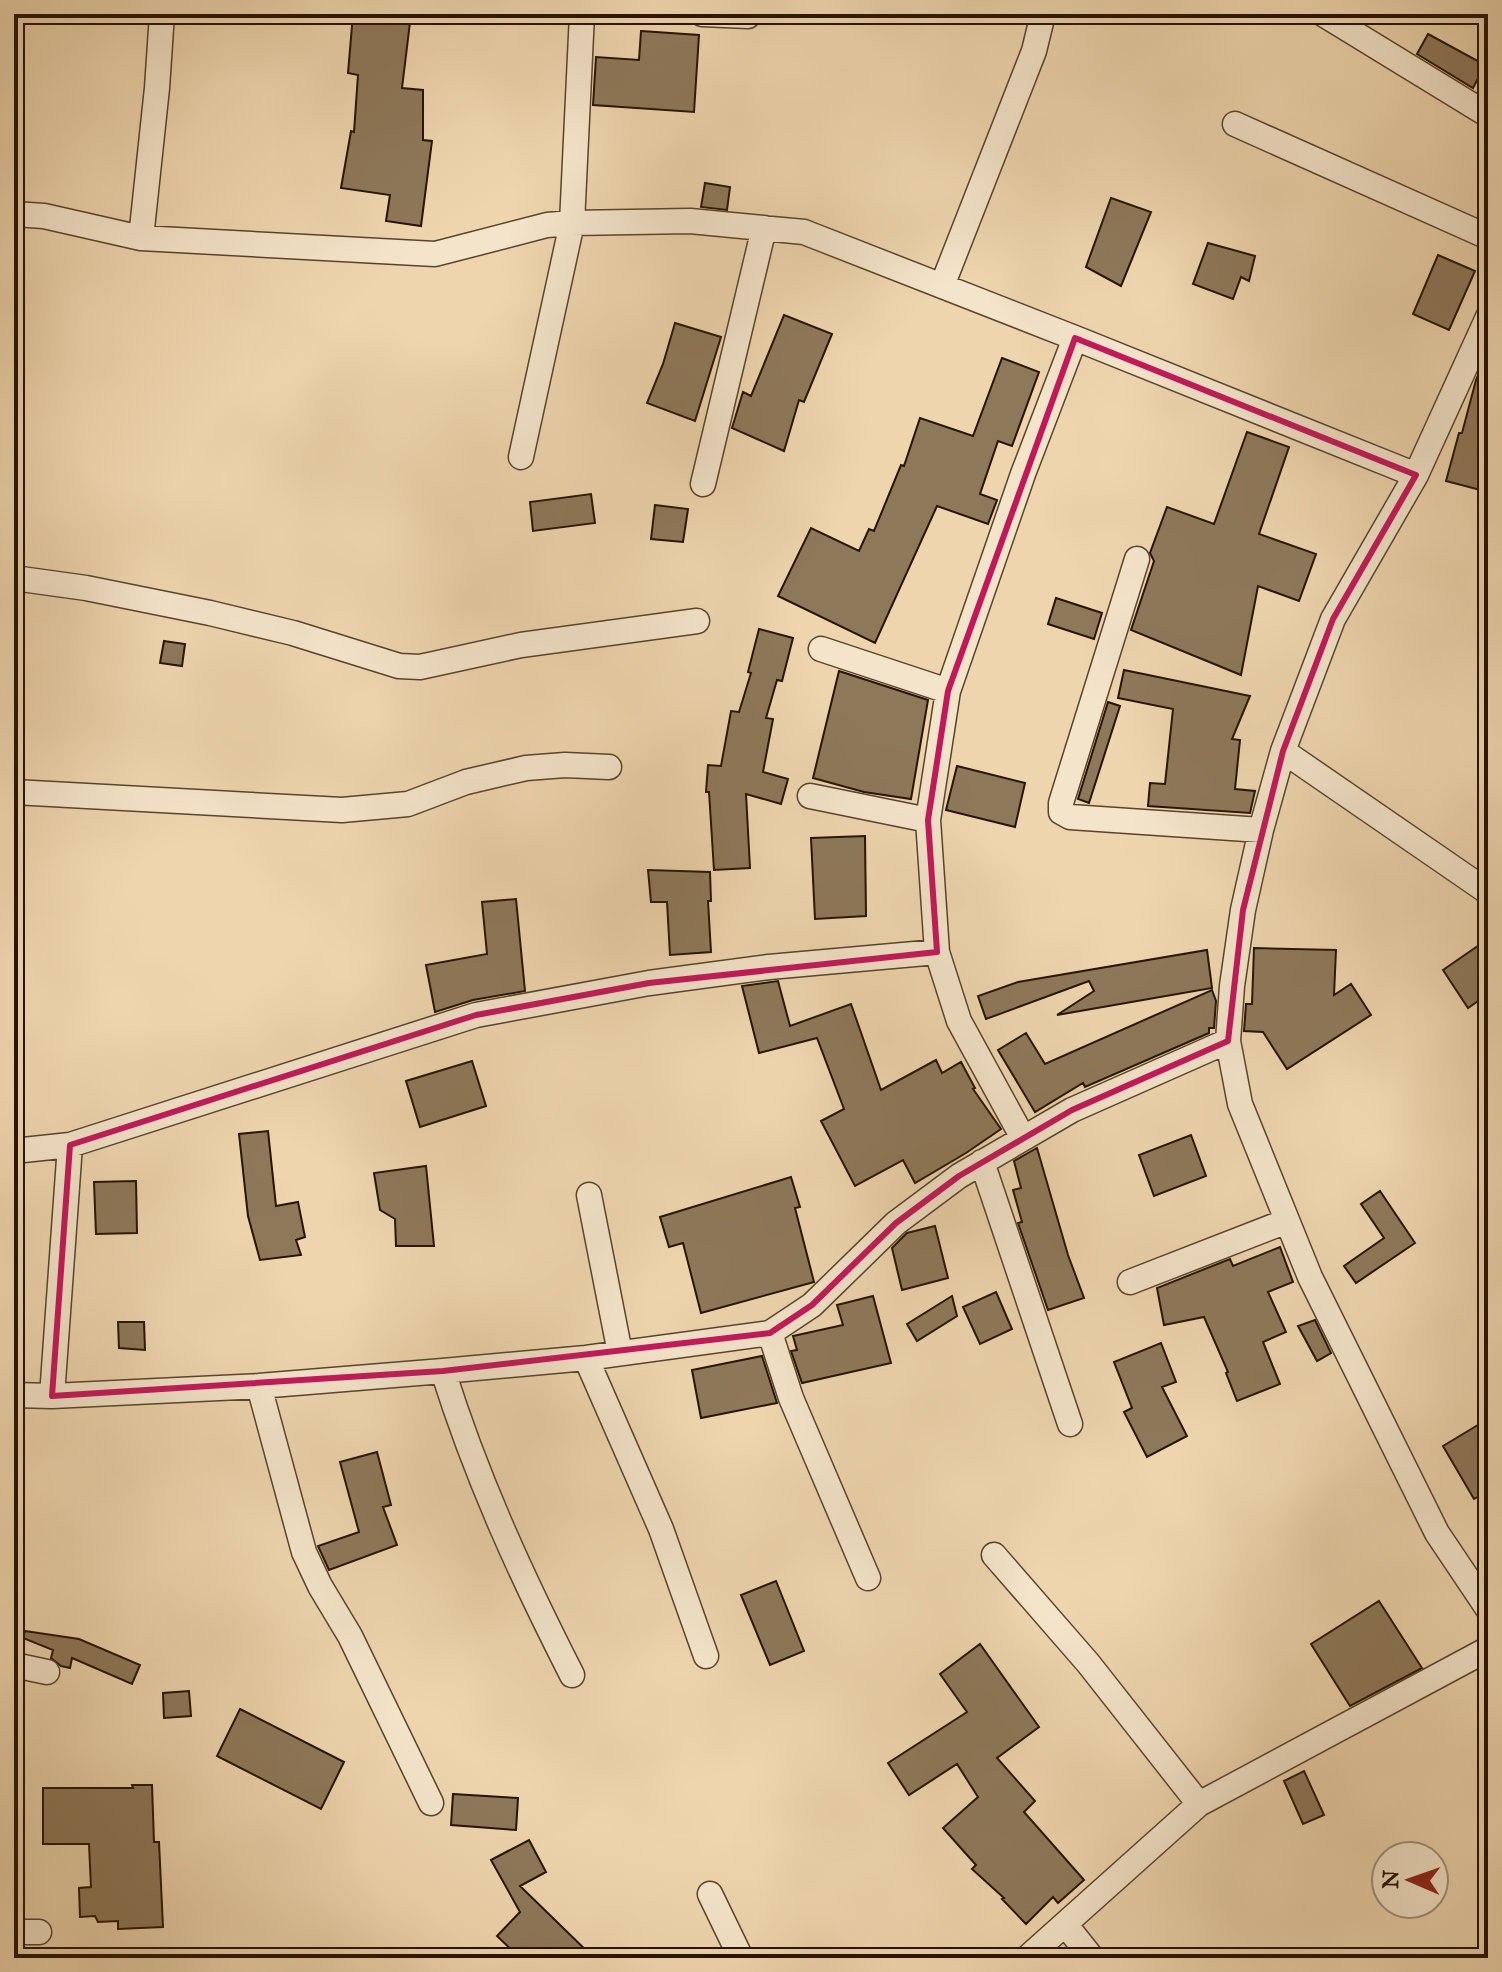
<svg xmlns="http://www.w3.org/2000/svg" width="1502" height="1972" viewBox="0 0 1502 1972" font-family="'IM FELL Great Primer',serif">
<rect width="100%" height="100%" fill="#eed5ae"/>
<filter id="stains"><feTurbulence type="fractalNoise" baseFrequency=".0025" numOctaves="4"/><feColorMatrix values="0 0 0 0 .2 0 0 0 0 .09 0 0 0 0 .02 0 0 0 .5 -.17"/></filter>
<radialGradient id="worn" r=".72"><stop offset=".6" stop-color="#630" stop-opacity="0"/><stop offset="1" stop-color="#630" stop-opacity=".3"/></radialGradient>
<path fill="#8e785a" stroke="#261300" stroke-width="2" d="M 353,14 L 411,14 L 402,88 L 423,90 L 423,140 L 432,141 L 421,226 L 386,221 L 390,195 L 341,188 L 351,131 L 354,132 L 358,75 L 348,73 Z
M 641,31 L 699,35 L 694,112 L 593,105 L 596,57 L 639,60 Z
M 1428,34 L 1485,65 L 1473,88 L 1417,54 Z
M 705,183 L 730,187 L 727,210 L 701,207 Z
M 1111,198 L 1151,212 L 1121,286 L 1086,267 Z
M 1208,243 L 1255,256 L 1249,281 L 1241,277 L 1233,299 L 1193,284 Z
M 1438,255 L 1475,271 L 1449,330 L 1413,314 Z
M 784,315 L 832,334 L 804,402 L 799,400 L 784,451 L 732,428 L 743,392 L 751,396 Z
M 675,323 L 721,337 L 695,421 L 647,403 L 663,364 Z
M 1002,358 L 1039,372 L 1012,446 L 998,441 L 980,494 L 997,500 L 988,524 L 937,506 L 875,643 L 778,596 L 811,528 L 859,551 L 869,529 L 874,531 L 901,465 L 904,466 L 920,418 L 973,436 Z
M 1485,359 L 1488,359 L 1488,492 L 1446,481 L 1459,433 L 1462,433 L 1476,380 Z
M 1247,432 L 1289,447 L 1259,534 L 1316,554 L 1299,601 L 1258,586 L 1241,675 L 1131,630 L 1154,561 L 1150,553 L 1167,507 L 1214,524 Z
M 591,494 L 595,523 L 533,531 L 530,502 Z
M 655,505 L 688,509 L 683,542 L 651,539 Z
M 1056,598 L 1102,613 L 1094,639 L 1048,624 Z
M 759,629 L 793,638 L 782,681 L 777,680 L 766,718 L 773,719 L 763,772 L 788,779 L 781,804 L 746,794 L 750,868 L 714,870 L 709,792 L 706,792 L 708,765 L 721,766 L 731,711 L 739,712 L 751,673 L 748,672 Z
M 164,641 L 185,644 L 182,666 L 160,663 Z
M 1124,670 L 1250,696 L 1232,739 L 1240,740 L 1235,789 L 1255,791 L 1250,813 L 1148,806 L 1150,783 L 1165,784 L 1173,709 L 1118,698 Z
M 839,671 L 928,700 L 911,799 L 864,792 L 813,778 Z
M 1108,702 L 1120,706 L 1089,803 L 1078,799 Z
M 957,766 L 1025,783 L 1015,827 L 946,810 Z
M 865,836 L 866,916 L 815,919 L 811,838 Z
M 648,870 L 710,872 L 711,901 L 708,901 L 711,952 L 670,955 L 667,902 L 651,902 Z
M 516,899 L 525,991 L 473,1000 L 435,1012 L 426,965 L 487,954 L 482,902 Z
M 1488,939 L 1488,994 L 1468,1008 L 1443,970 Z
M 1254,948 L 1336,950 L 1334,995 L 1351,984 L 1371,1015 L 1287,1069 L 1263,1032 L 1244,1031 L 1246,1004 L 1252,1004 Z
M 1207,950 L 1212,988 L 1057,1015 L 1094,991 L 1089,981 L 986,1019 L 978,996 L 1018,982 Z
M 778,981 L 790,1026 L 851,1004 L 881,1090 L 936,1060 L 942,1073 L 961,1062 L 975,1088 L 973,1089 L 1001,1129 L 966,1153 L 915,1183 L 903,1160 L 855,1186 L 821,1121 L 844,1109 L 817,1038 L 759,1053 L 742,986 Z
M 1212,990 L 1216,1001 L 1214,1028 L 1209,1028 L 1209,1033 L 1085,1087 L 1083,1083 L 1035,1112 L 998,1050 L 1026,1033 L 1045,1064 Z
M 472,1061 L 486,1106 L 420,1127 L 406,1081 Z
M 268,1131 L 276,1206 L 298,1202 L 305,1237 L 296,1240 L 301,1255 L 260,1260 L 248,1216 L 239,1134 Z
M 1191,1135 L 1206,1176 L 1154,1196 L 1139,1155 Z
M 1037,1148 L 1068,1255 L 1084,1298 L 1048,1310 L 1018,1223 L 1022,1222 L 1013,1190 L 1021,1188 L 1014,1161 Z
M 426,1166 L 434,1246 L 396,1246 L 395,1219 L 380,1210 L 374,1173 Z
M 791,1177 L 800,1207 L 795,1208 L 814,1282 L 701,1313 L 683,1243 L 669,1247 L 660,1217 Z
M 136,1181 L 137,1233 L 96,1234 L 94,1182 Z
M 1380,1191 L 1415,1243 L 1356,1283 L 1344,1266 L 1384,1238 L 1361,1204 Z
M 935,1226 L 948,1278 L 902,1290 L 892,1248 L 907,1233 Z
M 1280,1247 L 1293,1282 L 1268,1292 L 1286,1332 L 1263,1342 L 1280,1384 L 1237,1401 L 1226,1373 L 1228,1372 L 1204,1317 L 1164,1325 L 1157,1288 L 1230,1259 L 1233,1266 Z
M 996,1292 L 1012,1329 L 980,1344 L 963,1307 Z
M 873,1296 L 891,1363 L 802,1383 L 791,1351 L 797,1350 L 793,1336 L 843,1325 L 837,1305 Z
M 952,1296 L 957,1316 L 917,1341 L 907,1324 Z
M 1315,1320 L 1331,1353 L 1317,1361 L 1298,1326 Z
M 118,1322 L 144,1322 L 145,1350 L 119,1348 Z
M 1161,1343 L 1176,1382 L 1162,1387 L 1187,1436 L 1147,1457 L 1124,1412 L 1132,1408 L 1114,1362 Z
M 762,1356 L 777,1403 L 701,1418 L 692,1370 Z
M 1488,1419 L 1488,1491 L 1474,1499 L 1443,1446 Z
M 377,1452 L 391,1505 L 383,1507 L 397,1545 L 329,1570 L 318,1546 L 359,1532 L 340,1462 Z
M 776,1581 L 804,1651 L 770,1665 L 741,1595 Z
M 1379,1601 L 1422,1668 L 1350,1706 L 1311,1644 Z
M 25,1631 L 79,1639 L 140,1665 L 132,1684 L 72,1658 L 70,1668 L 61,1666 L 51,1658 L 53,1650 L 23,1638 Z
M 980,1644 L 1039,1727 L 997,1758 L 1035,1801 L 1024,1812 L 1084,1880 L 1058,1903 L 1053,1897 L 1026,1924 L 1002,1899 L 1004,1898 L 972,1869 L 976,1865 L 943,1828 L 978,1797 L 957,1764 L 909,1795 L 888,1763 L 967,1712 L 940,1674 Z
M 189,1691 L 191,1716 L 164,1718 L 163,1693 Z
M 240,1709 L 344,1762 L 321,1809 L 217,1756 Z
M 1304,1771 L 1324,1815 L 1303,1824 L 1284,1781 Z
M 132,1785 L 152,1785 L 154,1842 L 159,1842 L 163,1927 L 118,1929 L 118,1921 L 98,1922 L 95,1916 L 80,1917 L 79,1888 L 91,1887 L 89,1844 L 43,1844 L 43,1788 L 133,1788 Z
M 453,1794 L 518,1798 L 516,1830 L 451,1825 Z
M 529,1840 L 546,1872 L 520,1886 L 594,1958 L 520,1958 L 497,1936 L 520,1912 L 491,1860 Z"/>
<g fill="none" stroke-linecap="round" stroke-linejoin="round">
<defs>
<path id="minor" d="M 702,14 L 748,16
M 1323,14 L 1488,115
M 1235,124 L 1488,237
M 14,214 L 44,216 L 141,238 L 435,254 L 547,225 L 572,223 L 690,221 L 804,232 L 1075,338 L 1416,475
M 141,238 L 157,88 L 162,14
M 942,286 L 1034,51 L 1043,14
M 1488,317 L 1416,475 L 1333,619 L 1283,751 L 1261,830 L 1243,910 L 1232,986 L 1228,1041 L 1240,1104 L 1310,1277 L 1437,1533 L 1488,1609
M 521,457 L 572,223 L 582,14
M 703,484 L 764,228
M 1137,559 L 1061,803 L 1061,812 L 1070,817 L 1261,830
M 14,578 L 86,588 L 210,613 L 293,633 L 399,666 L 420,667 L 521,645 L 697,621
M 821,649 L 948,691
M 1283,751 L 1488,892
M 14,792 L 342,810 L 408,804 L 466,782 L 526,768 L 565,765 L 609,767
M 810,796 L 928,820
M 1023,1138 L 959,1021 L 937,952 L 928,820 L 948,691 L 1023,474 L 1075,338
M 14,1151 L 70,1145 L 476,1015 L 649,983 L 769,967 L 937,952
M 982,1162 L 1070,1424
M 589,1195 L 620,1353
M 1130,1282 L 1287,1221
M 770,1333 L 791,1398 L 868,1578
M 586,1358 L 661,1529 L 706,1656
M 443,1371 C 477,1479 521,1575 572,1675
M 259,1386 L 304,1552 L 320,1586 L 350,1636 L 431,1803
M 14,1395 L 52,1396 L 259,1386 L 443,1371 L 586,1358 L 770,1333 L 812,1305 L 896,1223 L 959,1176 L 1072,1110 L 1228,1041
M 52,1396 L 70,1145
M 994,1555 L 1088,1663 L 1199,1804
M 14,1665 L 47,1672
M 710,1894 L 741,1958
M 1065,1924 L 1092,1958
M 14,1932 L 39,1932
M 1027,1958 L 1199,1804 L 1488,1649"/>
</defs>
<use href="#minor" stroke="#58442c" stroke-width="27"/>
<use href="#minor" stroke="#f4e4ca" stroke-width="24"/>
</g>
<path fill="none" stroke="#c2185b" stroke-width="6" stroke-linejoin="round" d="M 1075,338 L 1416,475 L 1333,619 L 1283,751 L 1243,910 L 1228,1041 L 1072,1110 L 959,1176 L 896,1223 L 812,1305 L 770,1333 L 443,1371 L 52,1396 L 70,1145 L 476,1015 L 649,983 L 937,952 L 928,820 L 948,691 Z"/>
<rect width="1502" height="1972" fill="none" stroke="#eed5ae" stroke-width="48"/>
<rect x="16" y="16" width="1470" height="1940" fill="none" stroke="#261300" stroke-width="4"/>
<rect x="24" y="24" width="1454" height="1924" fill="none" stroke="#261300" stroke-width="2"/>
<g transform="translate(1410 1880) rotate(272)"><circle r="38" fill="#f4e4ca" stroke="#a29079" stroke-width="2"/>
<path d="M0-6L14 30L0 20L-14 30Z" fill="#8f2418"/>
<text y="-12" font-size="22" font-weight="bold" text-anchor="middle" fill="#261300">N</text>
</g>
<rect width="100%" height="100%" filter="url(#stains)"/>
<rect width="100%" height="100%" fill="url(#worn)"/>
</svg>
